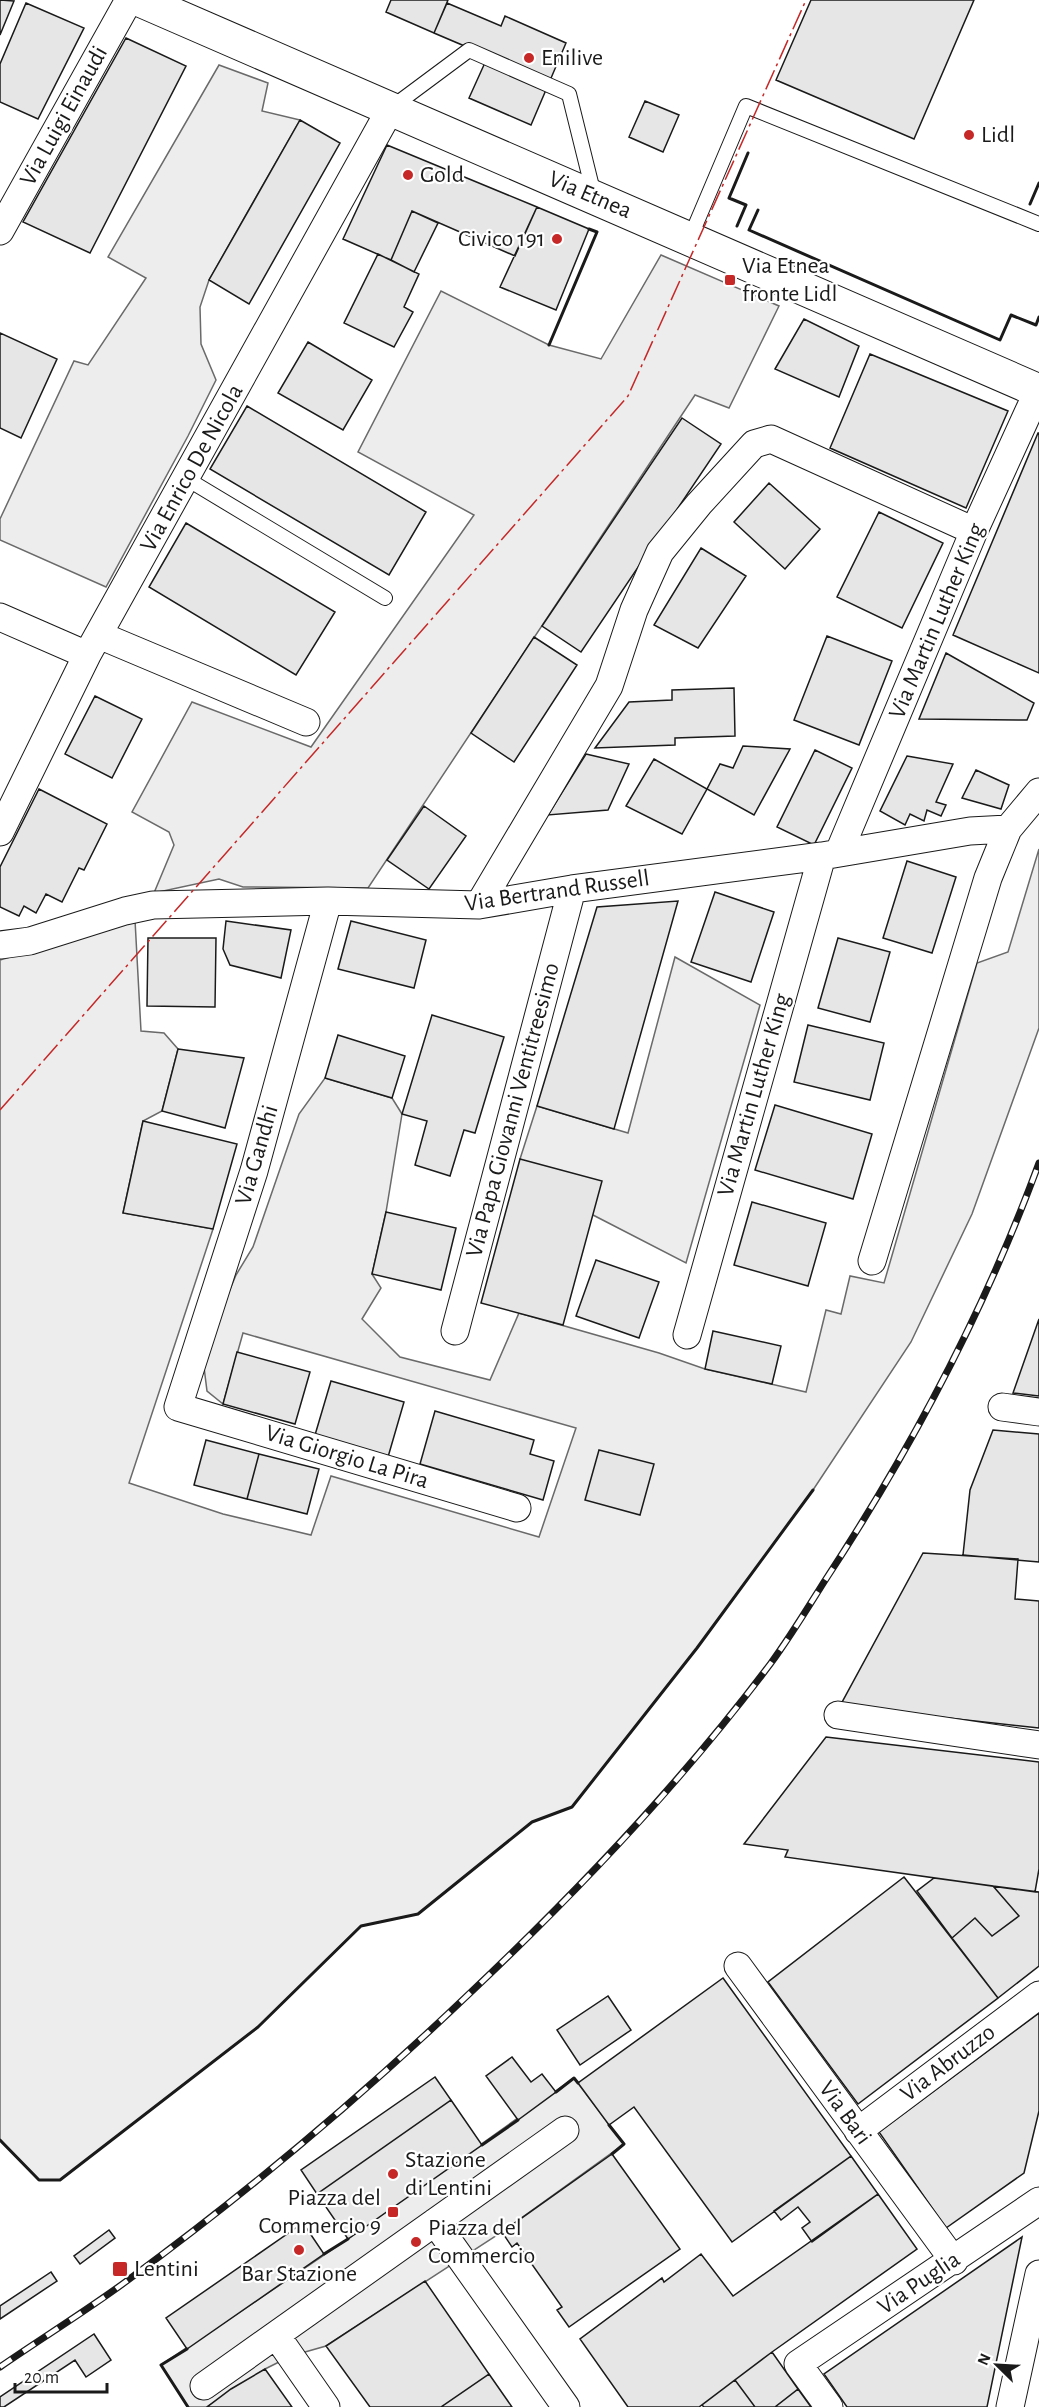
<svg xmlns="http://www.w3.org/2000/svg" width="1039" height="2407" viewBox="0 0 1039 2407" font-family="'Alegreya Sans',sans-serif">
<rect width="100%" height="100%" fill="#fff"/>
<path fill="#ededed" stroke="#6a6a6a" stroke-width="1.5" d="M 219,65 L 268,83 L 262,111 L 300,120 L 209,280 L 200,307 L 201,344 L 216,380 L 188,436 L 106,587 L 0,540 L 0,519 L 74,361 L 88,365 L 146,278 L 108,257 Z
M 661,255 L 779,306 L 729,408 L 695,395 L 368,888 L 243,887 L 219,879 L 154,893 L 174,845 L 169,832 L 132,812 L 192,702 L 311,747 L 474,515 L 358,452 L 441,291 L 549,345 L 601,359 Z
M 1039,849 L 1039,1028 L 972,1214 L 911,1342 L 813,1490 L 697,1648 L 572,1807 L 532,1822 L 418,1914 L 361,1926 L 258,2027 L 60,2180 L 39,2180 L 0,2140 L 0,960 L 135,920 L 141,1031 L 164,1033 L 178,1049 L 162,1111 L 143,1121 L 123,1213 L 213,1229 L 129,1483 L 223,1514 L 311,1535 L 331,1476 L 539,1537 L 576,1428 L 243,1333 L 223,1404 L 207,1391 L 204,1367 L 218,1318 L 236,1275 L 253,1247 L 299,1114 L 325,1078 L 392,1098 L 402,1114 L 386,1212 L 372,1274 L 381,1288 L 362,1319 L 400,1357 L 490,1380 L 519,1313 L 659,1353 L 705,1369 L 806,1392 L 826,1310 L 841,1314 L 850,1276 L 884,1283 L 977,963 L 1008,952 Z
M 675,957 L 760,1005 L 686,1263 L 593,1215 L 520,1159 L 537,1106 L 628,1133 Z
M 574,2078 L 624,2144 L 502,2232 L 326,2346 L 291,2356 L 265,2369 L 207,2407 L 188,2407 L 161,2365 L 348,2239 Z"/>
<path fill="#e6e6e6" stroke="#1a1a1a" stroke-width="1.5" d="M 0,0 L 14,1 L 0,35 Z
M 391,0 L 448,0 L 434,33 L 386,12 Z
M 811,0 L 974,0 L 914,139 L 776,80 Z
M 26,3 L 84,28 L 38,119 L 0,102 L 0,64 Z
M 447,3 L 501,26 L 505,16 L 566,43 L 531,125 L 469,98 L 488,56 L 434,33 Z
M 126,38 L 186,66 L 90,253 L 23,222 Z
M 645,101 L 679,115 L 663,152 L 629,137 Z
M 300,120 L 340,143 L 249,304 L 209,280 Z
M 387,145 L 537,207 L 515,256 L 412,211 L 391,260 L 343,239 Z
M 537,207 L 589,229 L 556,310 L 500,287 Z
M 412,211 L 438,223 L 414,272 L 391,260 Z
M 378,254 L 419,274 L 404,307 L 413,312 L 394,347 L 344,323 Z
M 804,319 L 859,346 L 839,397 L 775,369 Z
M 0,333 L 57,359 L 21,438 L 0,428 Z
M 308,342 L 372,380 L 343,430 L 278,393 Z
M 870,354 L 1008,411 L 966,508 L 830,448 Z
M 247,406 L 426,512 L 389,575 L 210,469 Z
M 682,418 L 721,444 L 581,652 L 542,626 Z
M 1038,433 L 1039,433 L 1039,673 L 953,635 Z
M 769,483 L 820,529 L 785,569 L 734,522 Z
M 879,512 L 943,543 L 902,628 L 837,597 Z
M 186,523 L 335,612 L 296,675 L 149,587 Z
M 701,548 L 746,576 L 698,648 L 654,625 Z
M 827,636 L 892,661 L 859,745 L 794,720 Z
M 534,637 L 577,665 L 514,762 L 471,733 Z
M 946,653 L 1034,703 L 1027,720 L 919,719 Z
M 734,688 L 735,736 L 675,738 L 675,745 L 595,748 L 629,702 L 672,700 L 672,690 Z
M 95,696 L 142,719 L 112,778 L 65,754 Z
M 743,746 L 790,749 L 754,815 L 707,789 L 720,764 L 733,768 Z
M 815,750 L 852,768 L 814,845 L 777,827 Z
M 586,754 L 629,764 L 608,810 L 548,815 Z
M 907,756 L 953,764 L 936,802 L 946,805 L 941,816 L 927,810 L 924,821 L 910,814 L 905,825 L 880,811 Z
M 654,759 L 707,789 L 682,834 L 626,806 Z
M 976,770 L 1009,785 L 1001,809 L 962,798 Z
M 39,789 L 107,824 L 84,870 L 79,868 L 62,902 L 46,894 L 36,913 L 24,906 L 19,916 L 0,907 L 0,867 Z
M 424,806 L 466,836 L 429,889 L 387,860 Z
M 907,861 L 956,877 L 932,953 L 883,938 Z
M 715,892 L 774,912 L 751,982 L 691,962 Z
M 678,901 L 614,1129 L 537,1106 L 597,907 Z
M 226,921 L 291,930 L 281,978 L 230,965 L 223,949 Z
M 351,921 L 426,940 L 414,988 L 338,969 Z
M 148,938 L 216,938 L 215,1007 L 147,1006 Z
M 838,938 L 890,952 L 870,1022 L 818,1008 Z
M 432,1015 L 504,1037 L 475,1133 L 464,1130 L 450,1176 L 415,1165 L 427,1121 L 402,1114 Z
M 808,1025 L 884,1043 L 870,1100 L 794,1082 Z
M 338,1035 L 405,1056 L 392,1098 L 325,1078 Z
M 178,1049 L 244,1058 L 225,1128 L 162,1111 Z
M 775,1105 L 872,1134 L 853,1199 L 755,1170 Z
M 143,1121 L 237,1144 L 213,1229 L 123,1213 Z
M 520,1159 L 602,1181 L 563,1325 L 481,1303 Z
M 752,1202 L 826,1223 L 808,1286 L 734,1265 Z
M 386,1212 L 456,1228 L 441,1290 L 372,1274 Z
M 596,1260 L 659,1282 L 639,1338 L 576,1316 Z
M 1039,1319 L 1039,1396 L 1013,1393 Z
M 713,1331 L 781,1346 L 772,1384 L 705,1369 Z
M 237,1352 L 310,1372 L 295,1424 L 223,1404 Z
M 331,1381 L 404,1402 L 388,1457 L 315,1435 Z
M 435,1411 L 534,1440 L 530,1454 L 554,1461 L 543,1500 L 420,1464 Z
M 993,1430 L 1039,1434 L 1039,1562 L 963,1555 L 970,1490 Z
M 206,1440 L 259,1454 L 247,1499 L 194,1485 Z
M 599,1450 L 654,1464 L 640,1515 L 585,1500 Z
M 259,1454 L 319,1469 L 307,1514 L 247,1499 Z
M 923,1553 L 1018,1559 L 1015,1599 L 1039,1601 L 1039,1728 L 840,1706 Z
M 826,1737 L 1039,1762 L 1039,1869 L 1035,1892 L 785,1857 L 788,1850 L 744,1844 Z
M 904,1877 L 998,1998 L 858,2104 L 768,1982 Z
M 934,1878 L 993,1886 L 1019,1916 L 992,1936 L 975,1918 L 952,1938 L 917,1891 Z
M 993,1886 L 1039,1892 L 1039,1966 L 998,1998 L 952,1938 L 975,1918 L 992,1936 L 1019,1916 Z
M 723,1978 L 851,2156 L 732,2242 L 634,2107 L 609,2125 L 578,2083 Z
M 608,1996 L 631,2030 L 580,2065 L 557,2030 Z
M 1039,2013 L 1039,2111 L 1024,2173 L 946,2228 L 879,2132 Z
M 512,2057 L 531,2082 L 542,2074 L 556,2092 L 518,2120 L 486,2076 Z
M 435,2077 L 451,2100 L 317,2194 L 301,2170 Z
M 451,2100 L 482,2145 L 348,2239 L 317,2194 Z
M 612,2154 L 680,2249 L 569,2327 L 557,2310 L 562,2307 L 517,2243 L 512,2247 L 502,2232 Z
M 851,2156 L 878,2194 L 812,2242 L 802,2228 L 810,2222 L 798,2207 L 781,2220 L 774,2211 Z
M 878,2194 L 917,2249 L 772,2352 L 699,2407 L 628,2407 L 580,2339 L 662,2278 L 664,2282 L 701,2254 L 733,2296 Z
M 303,2223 L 324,2254 L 187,2349 L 166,2318 Z
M 109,2230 L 115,2238 L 80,2264 L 74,2256 Z
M 1022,2237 L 987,2407 L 847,2407 L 824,2374 Z
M 51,2272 L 57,2281 L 0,2319 L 0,2306 Z
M 425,2281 L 489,2374 L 441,2407 L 370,2407 L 326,2346 Z
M 94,2334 L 111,2360 L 86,2377 L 75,2360 L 4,2407 L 0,2407 L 0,2397 Z
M 772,2352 L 798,2389 L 775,2407 L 755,2407 L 735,2380 Z
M 265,2369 L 292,2407 L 207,2407 L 231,2389 Z
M 489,2374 L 512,2407 L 441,2407 Z
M 735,2380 L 755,2407 L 704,2407 L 702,2405 Z
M 798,2389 L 811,2407 L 775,2407 Z"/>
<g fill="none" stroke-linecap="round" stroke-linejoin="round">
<defs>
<path id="service" d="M 391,108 L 469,50 L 569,94 L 594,195
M 690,238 L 746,106 L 1039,224
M 187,479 L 385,598"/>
<path id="minor" d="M 0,231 L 129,0
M 0,617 L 87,655
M 99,635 L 306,722
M 0,832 L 87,655 L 391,108
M 839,852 L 974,531 L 1038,391
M 328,901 L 254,1171 L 178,1407 L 517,1508
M 479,905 L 609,686 L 634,610 L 660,552 L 699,504 L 754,444 L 771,439 L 974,531
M 0,945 L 30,941 L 125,911 L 153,905 L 328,901 L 479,905 L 572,889 L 822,856 L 970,831 L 1008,829
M 872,1261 L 988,878 L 1008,829 L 1039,792
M 455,1331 L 572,889
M 687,1335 L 822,856
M 1002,1407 L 1039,1412
M 838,1715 L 1039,1745
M 738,1966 L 954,2261
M 858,2131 L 1039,1995
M 435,2222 L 566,2407
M 276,2335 L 326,2407
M 204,2386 L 565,2130
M 829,2407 L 798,2364 L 1039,2201
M 1010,2407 L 1039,2274"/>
<path id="secondary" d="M 140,0 L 1039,391"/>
</defs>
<use href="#service" stroke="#1a1a1a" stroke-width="16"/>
<use href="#minor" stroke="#1a1a1a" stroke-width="29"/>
<use href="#secondary" stroke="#1a1a1a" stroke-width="35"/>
<use href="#service" stroke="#fff" stroke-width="14"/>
<use href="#minor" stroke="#fff" stroke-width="27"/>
<use href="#secondary" stroke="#fff" stroke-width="33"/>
<defs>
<path id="rail" d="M 0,2367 C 42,2338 86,2311 128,2280 C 248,2192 362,2096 470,1993 C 578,1891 681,1783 771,1663 C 790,1637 807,1609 824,1582 C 910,1451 985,1310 1039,1163"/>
</defs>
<use href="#rail" stroke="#1a1a1a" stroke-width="7"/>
<use href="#rail" stroke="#fff" stroke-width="4.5" stroke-dasharray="14" stroke-linecap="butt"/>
<path stroke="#1a1a1a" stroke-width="3" d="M 1030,204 L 1039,183
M 758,210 L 749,230 L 1000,340 L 1011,315 L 1036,325 L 1039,317
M 737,226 L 746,205 L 729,198 L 748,153
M 549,345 L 597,232 L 589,229
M 556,2092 L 574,2078 L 578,2083
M 609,2125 L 624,2144 L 612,2154
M 0,2140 L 39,2180 L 60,2180 L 258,2027 L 361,1926 L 418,1914 L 532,1822 L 572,1807 L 697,1648 L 813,1490
M 482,2145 L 518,2120
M 324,2254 L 348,2239
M 187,2349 L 161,2365 L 188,2407"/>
<path stroke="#c62828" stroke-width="1.5" stroke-dasharray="21 4.5 3 4.5" stroke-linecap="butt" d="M 0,1110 L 628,396 L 806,0"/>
</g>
<g fill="#c62828" stroke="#fff" stroke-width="2">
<circle cx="529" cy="58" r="6"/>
<circle cx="969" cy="135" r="6"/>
<circle cx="408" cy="175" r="6"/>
<circle cx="557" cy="239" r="6"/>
<rect x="724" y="274" width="12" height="12" rx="3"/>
<circle cx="393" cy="2174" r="6"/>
<rect x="387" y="2206" width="12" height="12" rx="3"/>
<circle cx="416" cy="2242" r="6"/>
<circle cx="299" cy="2250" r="6"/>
<rect x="112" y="2261" width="16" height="16" rx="3"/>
</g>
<g text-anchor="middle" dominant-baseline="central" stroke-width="4.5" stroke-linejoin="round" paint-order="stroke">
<g font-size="24" fill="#1a1a1a" stroke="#fff" text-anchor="start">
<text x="541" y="58">Enilive</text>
<text x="981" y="135">Lidl</text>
<text x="420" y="175">Gold</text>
<text x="545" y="239" text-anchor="end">Civico 191</text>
<text x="742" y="266">Via Etnea<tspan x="742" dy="28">fronte Lidl</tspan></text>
<text x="405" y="2160">Stazione<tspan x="405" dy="28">di Lentini</tspan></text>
<text x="381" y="2198" text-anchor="end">Piazza del<tspan x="381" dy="28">Commercio 9</tspan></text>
<text x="428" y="2228">Piazza del<tspan x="428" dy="28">Commercio</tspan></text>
<text x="134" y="2269">Lentini</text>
<text x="299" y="2274" text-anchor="middle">Bar Stazione</text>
</g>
<g font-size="24" fill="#1a1a1a" stroke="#fff">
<text transform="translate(64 116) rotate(-61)">Via Luigi Einaudi</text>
<text transform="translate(590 195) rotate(23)">Via Etnea</text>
<text transform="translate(192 468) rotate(-61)">Via Enrico De Nicola</text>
<text transform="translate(937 621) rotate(-67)">Via Martin Luther King</text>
<text transform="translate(557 891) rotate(-8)">Via Bertrand Russell</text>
<text transform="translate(754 1095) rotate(-74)">Via Martin Luther King</text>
<text transform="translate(513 1110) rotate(-75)">Via Papa Giovanni Ventitreesimo</text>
<text transform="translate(257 1155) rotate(-74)">Via Gandhi</text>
<text transform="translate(347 1457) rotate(17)">Via Giorgio La Pira</text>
<text transform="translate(948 2063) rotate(-37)">Via Abruzzo</text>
<text transform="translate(845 2113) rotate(54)">Via Bari</text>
<text transform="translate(919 2283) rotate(-34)">Via Puglia</text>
</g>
</g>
<g transform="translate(997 2365) rotate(294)" stroke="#ffffff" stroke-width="4.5" paint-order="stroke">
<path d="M0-4.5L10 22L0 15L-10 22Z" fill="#1a1a1a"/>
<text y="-9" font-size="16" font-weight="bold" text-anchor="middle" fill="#1a1a1a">N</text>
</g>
<path d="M15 2383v9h92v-9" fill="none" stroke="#1a1a1a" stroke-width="3"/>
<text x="24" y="2383" font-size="18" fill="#1a1a1a" stroke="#ffffff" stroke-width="4.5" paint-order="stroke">20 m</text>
</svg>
